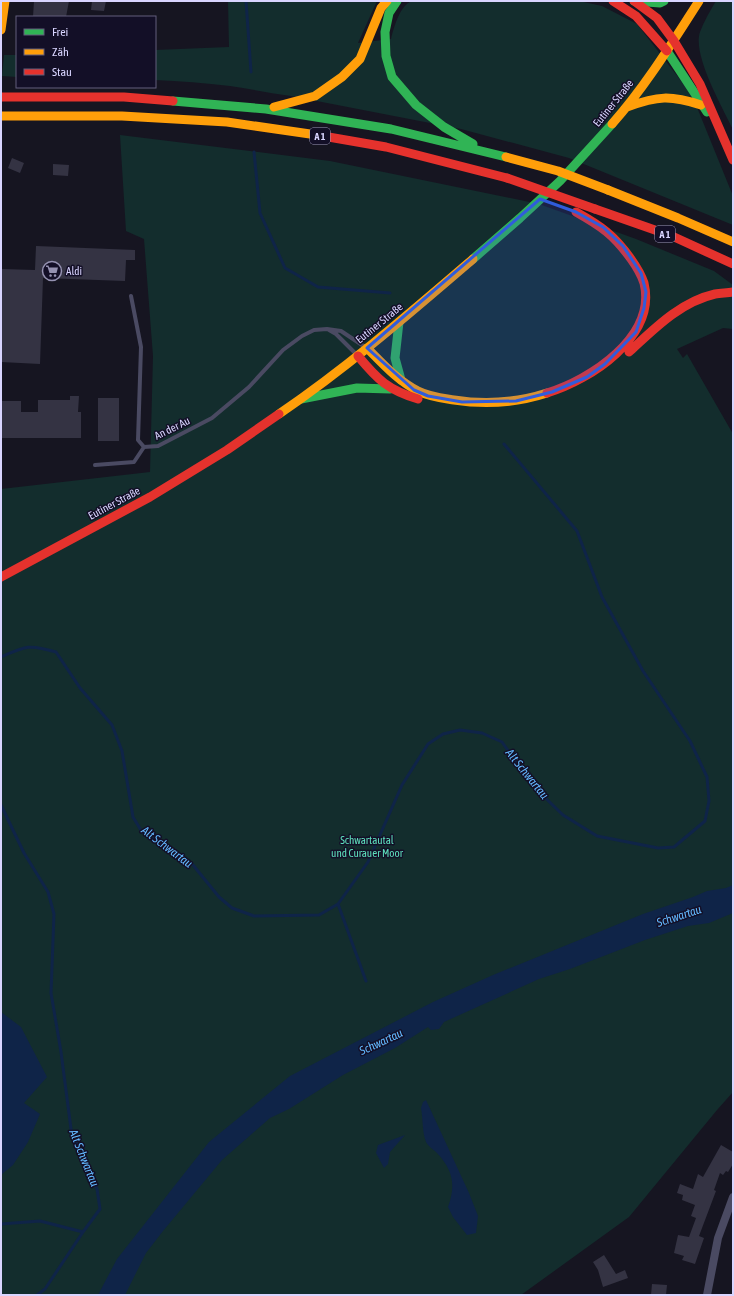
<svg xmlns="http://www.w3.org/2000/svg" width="734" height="1296" viewBox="0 0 734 1296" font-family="'Asap Condensed',sans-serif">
<rect width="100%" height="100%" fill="#161521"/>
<path fill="#132d2d" d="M 228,1 L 377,1 L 358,43 L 391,39 C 394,27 400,5 412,1 L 579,1 L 602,6 L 637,24 L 692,95 L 733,196 L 733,225 L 569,158 L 461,129 L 291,96 C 270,93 250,89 230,86 C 205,83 180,81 155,80 L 155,50 L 229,47 Z
M 716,1 L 733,1 L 733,130 C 723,108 692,55 700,32 C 704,21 710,11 716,1 Z
M 4,55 L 17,55 L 17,77 L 2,76 Z
M 120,135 L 330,161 L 539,204 L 636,239 L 714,271 L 733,285 L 733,329 L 723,328 L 677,349 L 683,358 L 687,354 L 733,434 L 733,1092 L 717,1110 L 629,1217 L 521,1295 L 1,1295 L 1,489 L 150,472 L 153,356 L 144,239 L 126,231 Z"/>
<path fill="#0f2448" d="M 733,885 L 733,913 L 709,923 L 688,926 L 645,940 L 570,969 L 539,979 L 444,1022 L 439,1029 L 431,1030 L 428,1027 L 395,1048 L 343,1075 L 289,1109 L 270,1118 L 222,1160 L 163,1231 L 146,1253 L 125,1295 L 98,1295 L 117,1259 L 209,1142 L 290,1076 L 433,1002 L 493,975 L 643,914 L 693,897 L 707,891 L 726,888 Z
M 1,1012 L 21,1027 L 47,1077 L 24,1103 L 40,1114 L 28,1142 L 13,1165 L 1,1175 Z
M 426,1100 L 469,1193 L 478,1216 L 476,1233 L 467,1235 L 453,1217 L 448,1207 C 456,1185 453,1170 437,1153 C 434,1150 428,1146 426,1142 C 422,1132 423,1118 421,1108 L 423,1102 Z
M 405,1135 L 390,1152 L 388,1164 L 384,1168 L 376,1153 L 378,1145 Z"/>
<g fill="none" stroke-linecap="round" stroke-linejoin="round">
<path stroke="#0f2448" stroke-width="3" d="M 246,1 L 251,72
M 254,152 L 260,213 L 285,268 L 318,287 L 390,293
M 1,657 C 26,646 29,644 56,652 L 80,688 L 112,725 L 122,751 L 133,817 L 142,832 L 193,865 L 219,897 L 232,908 L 254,916 L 319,915 L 338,904 L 368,862 L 402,785 L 428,744 L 443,734 L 460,730 L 482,733 L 502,742 L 534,787 L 563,815 L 597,836 L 658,848 L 674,847 L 705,821 L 709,801 L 707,777 L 690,741 L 643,671 L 602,597 L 577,531 L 504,444
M 1,805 L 24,853 L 48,892 L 54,914 L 51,993 L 61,1052 L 71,1129 L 82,1159 L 97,1189 L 100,1209 L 83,1232 L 40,1221 L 1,1224
M 338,904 L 366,981
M 37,1295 L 45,1289 L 83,1232"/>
</g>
<path fill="#343343" d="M 34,1 L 69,1 L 66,17 L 33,17 Z
M 92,1 L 106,1 L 104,11 L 91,10 Z
M 12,158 L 24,163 L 20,173 L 8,168 Z
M 53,164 L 69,165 L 68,176 L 53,175 Z
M 36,246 L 135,250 L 135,260 L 126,260 L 125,281 L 43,278 L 40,364 L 1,362 L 1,269 L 35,270 Z
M 70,396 L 79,396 L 78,412 L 81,412 L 81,438 L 1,438 L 1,401 L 21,401 L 21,412 L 38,412 L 38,400 L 70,400 Z
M 98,398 L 119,398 L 119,441 L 98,441 Z
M 721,1145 L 733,1152 L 733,1164 L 728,1172 L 726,1171 L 723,1175 L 720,1173 L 714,1190 L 716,1191 L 699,1236 L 704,1238 L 695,1264 L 682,1260 L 684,1256 L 674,1253 L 678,1235 L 689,1237 L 696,1218 L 691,1216 L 695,1205 L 682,1200 L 683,1195 L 677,1193 L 680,1184 L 693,1189 L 698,1174 L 703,1177 Z
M 604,1255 L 616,1274 L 625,1270 L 628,1278 L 603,1287 L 598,1270 L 593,1262 Z
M 652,1284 L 667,1285 L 666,1295 L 651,1295 Z"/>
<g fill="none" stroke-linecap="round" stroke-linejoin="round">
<path stroke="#4a4a62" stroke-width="4" d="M 131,296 L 141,347 L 138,440 L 144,447 L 158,446 L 212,418 L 249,387 L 283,350 L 302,336 L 314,330 L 327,329 L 341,331 L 365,347
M 329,330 L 336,334 L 357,355
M 95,465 L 134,462 L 144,447"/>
<path stroke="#4a4a62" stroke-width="8" d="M 707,1295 L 718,1238 L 733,1197"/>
<path stroke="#30b455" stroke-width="9" d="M 397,1 L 389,13 L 385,32 L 386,56 L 392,77 L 416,105 L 444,127 L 473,144
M 634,1 L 660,3 L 664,1
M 667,51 L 707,112
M 173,101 L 266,109 L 391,129 L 506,157
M 473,259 L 520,218 L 560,181 L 612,124
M 399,322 L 395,358 L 401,380
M 301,399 L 357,388 L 390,389"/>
<path stroke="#ff9f0a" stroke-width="9" d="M 1,30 L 5,1
M 274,107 L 315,96 L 342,77 L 360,59 L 381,8 L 387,1
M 627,107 C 658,96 670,95 701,105
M 1,116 L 122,116 L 227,122 L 317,135
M 612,124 C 645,87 672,43 699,1
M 608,190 L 678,218 L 733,242
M 367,348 C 383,364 398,381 418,391 C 430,397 441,398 454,400 C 486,405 516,403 547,393
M 279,414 C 348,367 410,313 473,259"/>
<path stroke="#e5322d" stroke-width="9" d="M 613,1 L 636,16 L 667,51
M 634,1 L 657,18 L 674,41
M 674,41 L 700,84 L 733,160
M 1,97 L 124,97 L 173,101
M 317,135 L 386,147 L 507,178
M 595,209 L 672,236 L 733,264
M 629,352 C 654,329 680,302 715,294 C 721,293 727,293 733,292
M 358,356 C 378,380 388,390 418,399
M 547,393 C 590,380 657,337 644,283 C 641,274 636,266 631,259 C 614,235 601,226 576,212
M 1,577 L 150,497 L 227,450 L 279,414"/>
<path stroke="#ff9f0a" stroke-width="9" d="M 506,157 L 558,171 L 608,190"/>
<path stroke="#e5322d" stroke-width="9" d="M 507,178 L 595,209"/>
</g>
<path fill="#305cdc" fill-opacity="0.2" stroke="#305cdc" stroke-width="3" stroke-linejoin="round" d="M 540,199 L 576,212 L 603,227 L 623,246 L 641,273 L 646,292 L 644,308 L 636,332 L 605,364 L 587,377 L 552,392 L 516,401 L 462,402 L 428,396 L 414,390 L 367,348 Z"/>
<defs>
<symbol id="supermarket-ring" viewBox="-11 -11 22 22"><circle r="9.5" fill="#130f27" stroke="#9592b1" stroke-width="1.5"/><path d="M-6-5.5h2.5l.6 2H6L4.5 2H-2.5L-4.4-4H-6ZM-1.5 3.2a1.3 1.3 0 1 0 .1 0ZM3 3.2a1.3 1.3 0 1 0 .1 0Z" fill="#9592b1"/></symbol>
</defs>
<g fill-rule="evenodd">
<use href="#supermarket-ring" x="41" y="260" width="22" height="22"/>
</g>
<g text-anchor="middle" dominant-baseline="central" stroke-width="3" stroke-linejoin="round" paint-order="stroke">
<g fill="#130f27" stroke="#9e9abe" stroke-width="1">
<rect x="310" y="128" width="20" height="16" rx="3"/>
<rect x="655" y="226" width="20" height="16" rx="3"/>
</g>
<g font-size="10" font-weight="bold" fill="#d9d5ff">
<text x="320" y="136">A 1</text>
<text x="665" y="234">A 1</text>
</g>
<g font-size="11" fill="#d9d5ff" stroke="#130f27">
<text transform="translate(613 103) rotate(-51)">Eutiner Straße</text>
<text transform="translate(379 323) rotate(-39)">Eutiner Straße</text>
<text transform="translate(172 428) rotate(-26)">An der Au</text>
<text transform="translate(114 503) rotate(-28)">Eutiner Straße</text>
</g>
<g font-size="11" fill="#d9d5ff" stroke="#130f27" text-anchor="start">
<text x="66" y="271">Aldi</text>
</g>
<g font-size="11" fill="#5ee1be" stroke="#130f27">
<text x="367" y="840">Schwartautal<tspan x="367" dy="13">und Curauer Moor</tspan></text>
</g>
<g font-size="12" font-style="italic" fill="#63b9ff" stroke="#130f27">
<text transform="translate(527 774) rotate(51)">Alt Schwartau</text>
<text transform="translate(167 847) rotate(37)">Alt Schwartau</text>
<text transform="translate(679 916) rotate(-18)">Schwartau</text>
<text transform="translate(381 1042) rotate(-25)">Schwartau</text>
<text transform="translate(84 1158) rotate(68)">Alt Schwartau</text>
</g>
</g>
<rect width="734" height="1296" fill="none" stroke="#d9d5ff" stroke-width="4"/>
<rect x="16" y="16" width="140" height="72" fill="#130f27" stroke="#625e7d"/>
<rect x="24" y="29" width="20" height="6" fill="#30b455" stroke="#625e7d"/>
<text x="52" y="36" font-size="12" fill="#d9d5ff">Frei</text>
<rect x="24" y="49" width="20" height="6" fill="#ff9f0a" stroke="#625e7d"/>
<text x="52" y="56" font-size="12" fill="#d9d5ff">Zäh</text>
<rect x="24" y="69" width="20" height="6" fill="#e5322d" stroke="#625e7d"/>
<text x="52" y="76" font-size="12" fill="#d9d5ff">Stau</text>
</svg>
